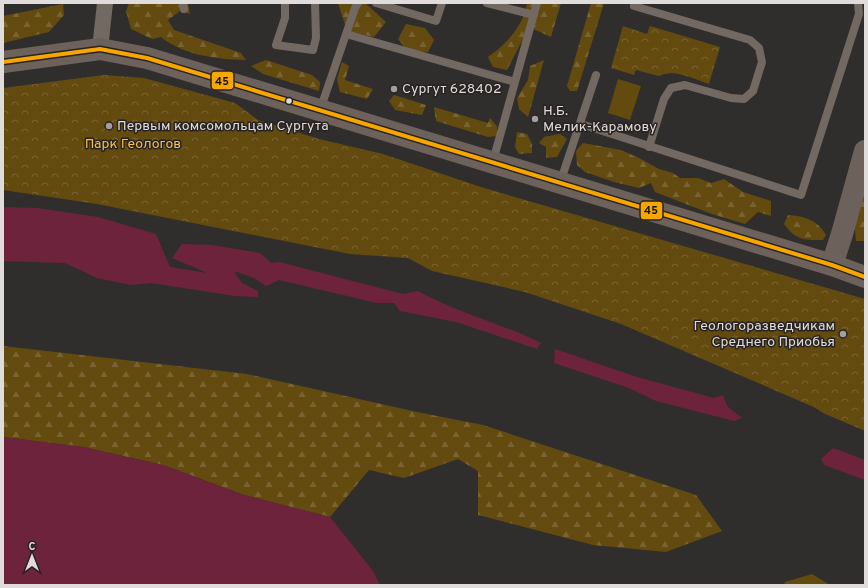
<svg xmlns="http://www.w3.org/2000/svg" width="868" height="588" viewBox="0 0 868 588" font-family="Overpass,sans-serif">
<defs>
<pattern id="forest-firs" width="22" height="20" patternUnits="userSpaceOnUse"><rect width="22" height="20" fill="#634a0f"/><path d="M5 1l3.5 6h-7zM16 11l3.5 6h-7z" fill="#796431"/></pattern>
<pattern id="park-crowns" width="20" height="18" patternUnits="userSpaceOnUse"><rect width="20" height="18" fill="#634a0f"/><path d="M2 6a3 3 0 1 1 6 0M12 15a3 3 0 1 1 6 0" fill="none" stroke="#796431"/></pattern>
</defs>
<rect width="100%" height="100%" fill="#302e2c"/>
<path fill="#634a0f" d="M 618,79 L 641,86 L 630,120 L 608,113 Z
M 812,574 L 830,585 L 784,585 L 785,582 Z"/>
<path fill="url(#forest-firs)" d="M 129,3 L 188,3 L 190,14 L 180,11 L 168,20 L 174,30 L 241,53 L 246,60 C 216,59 185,56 161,37 L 152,39 L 131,29 L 126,11 Z
M 338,3 L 365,3 L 386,22 L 374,37 L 347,31 Z
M 527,3 L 561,3 L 551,37 L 529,27 L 507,70 L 493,67 L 488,57 C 506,45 524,25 527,3 Z
M 591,3 L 604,3 L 577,91 L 570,91 L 567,86 Z
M 63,4 L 64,15 L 49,32 L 3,43 L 3,16 Z
M 406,24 L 425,28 L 434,40 L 428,52 L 407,50 L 398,39 Z
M 266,60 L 312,75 L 320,82 L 319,91 L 263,74 L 251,66 Z
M 544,60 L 528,117 L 519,109 L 517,98 L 528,80 L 530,66 Z
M 342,62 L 349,66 L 345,80 L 373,89 L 367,99 L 340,92 L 337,79 Z
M 394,95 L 426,105 L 422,115 L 395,110 L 389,101 Z
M 434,107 L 488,123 L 490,118 L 497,126 L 497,136 L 488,137 L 436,121 Z
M 517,132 L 527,134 L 532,144 L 532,153 L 519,154 L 515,147 Z
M 560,134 L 567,139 L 557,157 L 546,158 L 546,147 L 539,143 L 544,137 Z
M 583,143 L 621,150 L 639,158 L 659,169 L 673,173 L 680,178 L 698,178 L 711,183 L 724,179 L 743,192 L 771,201 L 771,216 L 758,212 L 745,224 L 709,213 L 655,192 L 651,183 L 639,188 L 614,182 L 585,172 L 577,165 L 576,151 Z
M 865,184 L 865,241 L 856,241 L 854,218 Z
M 788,215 C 804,216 818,220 826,235 L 823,240 C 803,240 796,240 784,224 Z
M 3,346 L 247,374 L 417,412 L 483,425 L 696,495 L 722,531 L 666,552 L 593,545 L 478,515 L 478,471 L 458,459 L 404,478 L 369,470 L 330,517 L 244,495 L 163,465 L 83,447 L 3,437 Z"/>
<path fill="url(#park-crowns)" d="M 623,26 L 647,34 L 650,26 L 720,47 L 709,84 C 694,79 674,68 659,76 L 636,70 L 634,75 L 611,68 Z
M 104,75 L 144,78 L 235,103 L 258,120 L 319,139 L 383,154 L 481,187 L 865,299 L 865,431 L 823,413 L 816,408 L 621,324 L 525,292 L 432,271 L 408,258 L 350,254 L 97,204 L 3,190 L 3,88 Z"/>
<path fill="#6e233d" d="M 3,207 L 37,208 L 98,217 L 156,234 L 170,267 L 207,273 L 172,258 L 182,244 L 212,245 L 260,253 L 271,263 L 279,262 L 403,294 L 418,291 C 457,313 501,323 541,343 L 537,349 L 456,322 L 400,311 L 394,303 L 377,303 L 279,280 L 266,286 L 254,278 L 234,271 L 242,283 L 258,291 L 258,297 L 235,296 L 151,283 L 131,285 L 97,278 L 65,263 L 3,261 Z
M 555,349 L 637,377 L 714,398 L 723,395 L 727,406 L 742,418 L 734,421 L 656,401 L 629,388 L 554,363 Z
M 3,437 L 83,447 L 163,465 L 244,495 L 330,517 L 373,571 L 380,585 L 3,585 Z
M 833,448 L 865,460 L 865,480 L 824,465 L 821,459 Z"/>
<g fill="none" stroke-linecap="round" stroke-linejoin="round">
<path stroke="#726a62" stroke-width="8" d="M 183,3 L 184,9
M 285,3 L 285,18 L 276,45 L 313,50 L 316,38 L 315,3
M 376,3 L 436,21 L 442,3
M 487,3 L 534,15
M 634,6 L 750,40 L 759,48 L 762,62 L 753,91 L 744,99 L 731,98 L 685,85 L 671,88 L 664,99 L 649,147
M 346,34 L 515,82
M 320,110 L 355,8 L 358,3
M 581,124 L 801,195 L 859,14 L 858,3
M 493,161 L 537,3
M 560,183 L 596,75"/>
<path stroke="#726a62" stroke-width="16" d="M 100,49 L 105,3"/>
<path stroke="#6c625b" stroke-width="22" d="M 3,62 L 100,49 L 147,58 L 832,265 L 865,277
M 832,265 L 842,234 L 865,151"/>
<defs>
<path id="bus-1" d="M 3,62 L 100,49 L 147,58 L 832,265 L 865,277"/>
</defs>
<use href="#bus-1" stroke="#282321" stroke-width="7"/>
<use href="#bus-1" stroke="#f7a600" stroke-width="4"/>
</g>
<g fill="#a29f9e" stroke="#282321" stroke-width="1.5">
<circle cx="394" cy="89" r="4"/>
<circle cx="535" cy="119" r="4"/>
<circle cx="109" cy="126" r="4"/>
<circle cx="843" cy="334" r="4"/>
</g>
<circle fill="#dfdcdb" stroke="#282321" stroke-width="1.5" cx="289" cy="101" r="3.5"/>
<g text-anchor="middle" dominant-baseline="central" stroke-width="3" stroke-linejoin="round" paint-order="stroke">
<g font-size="14" fill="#dfdcdb" stroke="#282321" text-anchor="start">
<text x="402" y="89">Сургут 628402</text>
<text x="543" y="111">Н.Б.<tspan x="543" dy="16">Мелик-Карамову</tspan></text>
<text x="117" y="126">Первым комсомольцам Сургута</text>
<text x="835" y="326" text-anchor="end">Геологоразведчикам<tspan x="835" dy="16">Среднего Приобья</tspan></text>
</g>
<g font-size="14" fill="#f9bf48" stroke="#282321">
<text x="133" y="144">Парк Геологов</text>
</g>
</g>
<g stroke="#282321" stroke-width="1.5">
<rect x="211" y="71" width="23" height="19" rx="4" fill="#f7a600"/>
<rect x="640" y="201" width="23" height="19" rx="4" fill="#f7a600"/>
</g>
<g font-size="11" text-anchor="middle" font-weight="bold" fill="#111">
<text x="222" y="85">45</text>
<text x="651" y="214">45</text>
</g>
<rect width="868" height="588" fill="none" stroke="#dfdcdb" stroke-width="8"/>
<g transform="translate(32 556)" stroke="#282321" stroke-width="3" paint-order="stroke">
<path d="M0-3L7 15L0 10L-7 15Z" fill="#dfdcdb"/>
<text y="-6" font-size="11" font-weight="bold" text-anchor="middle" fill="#dfdcdb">С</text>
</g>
</svg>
